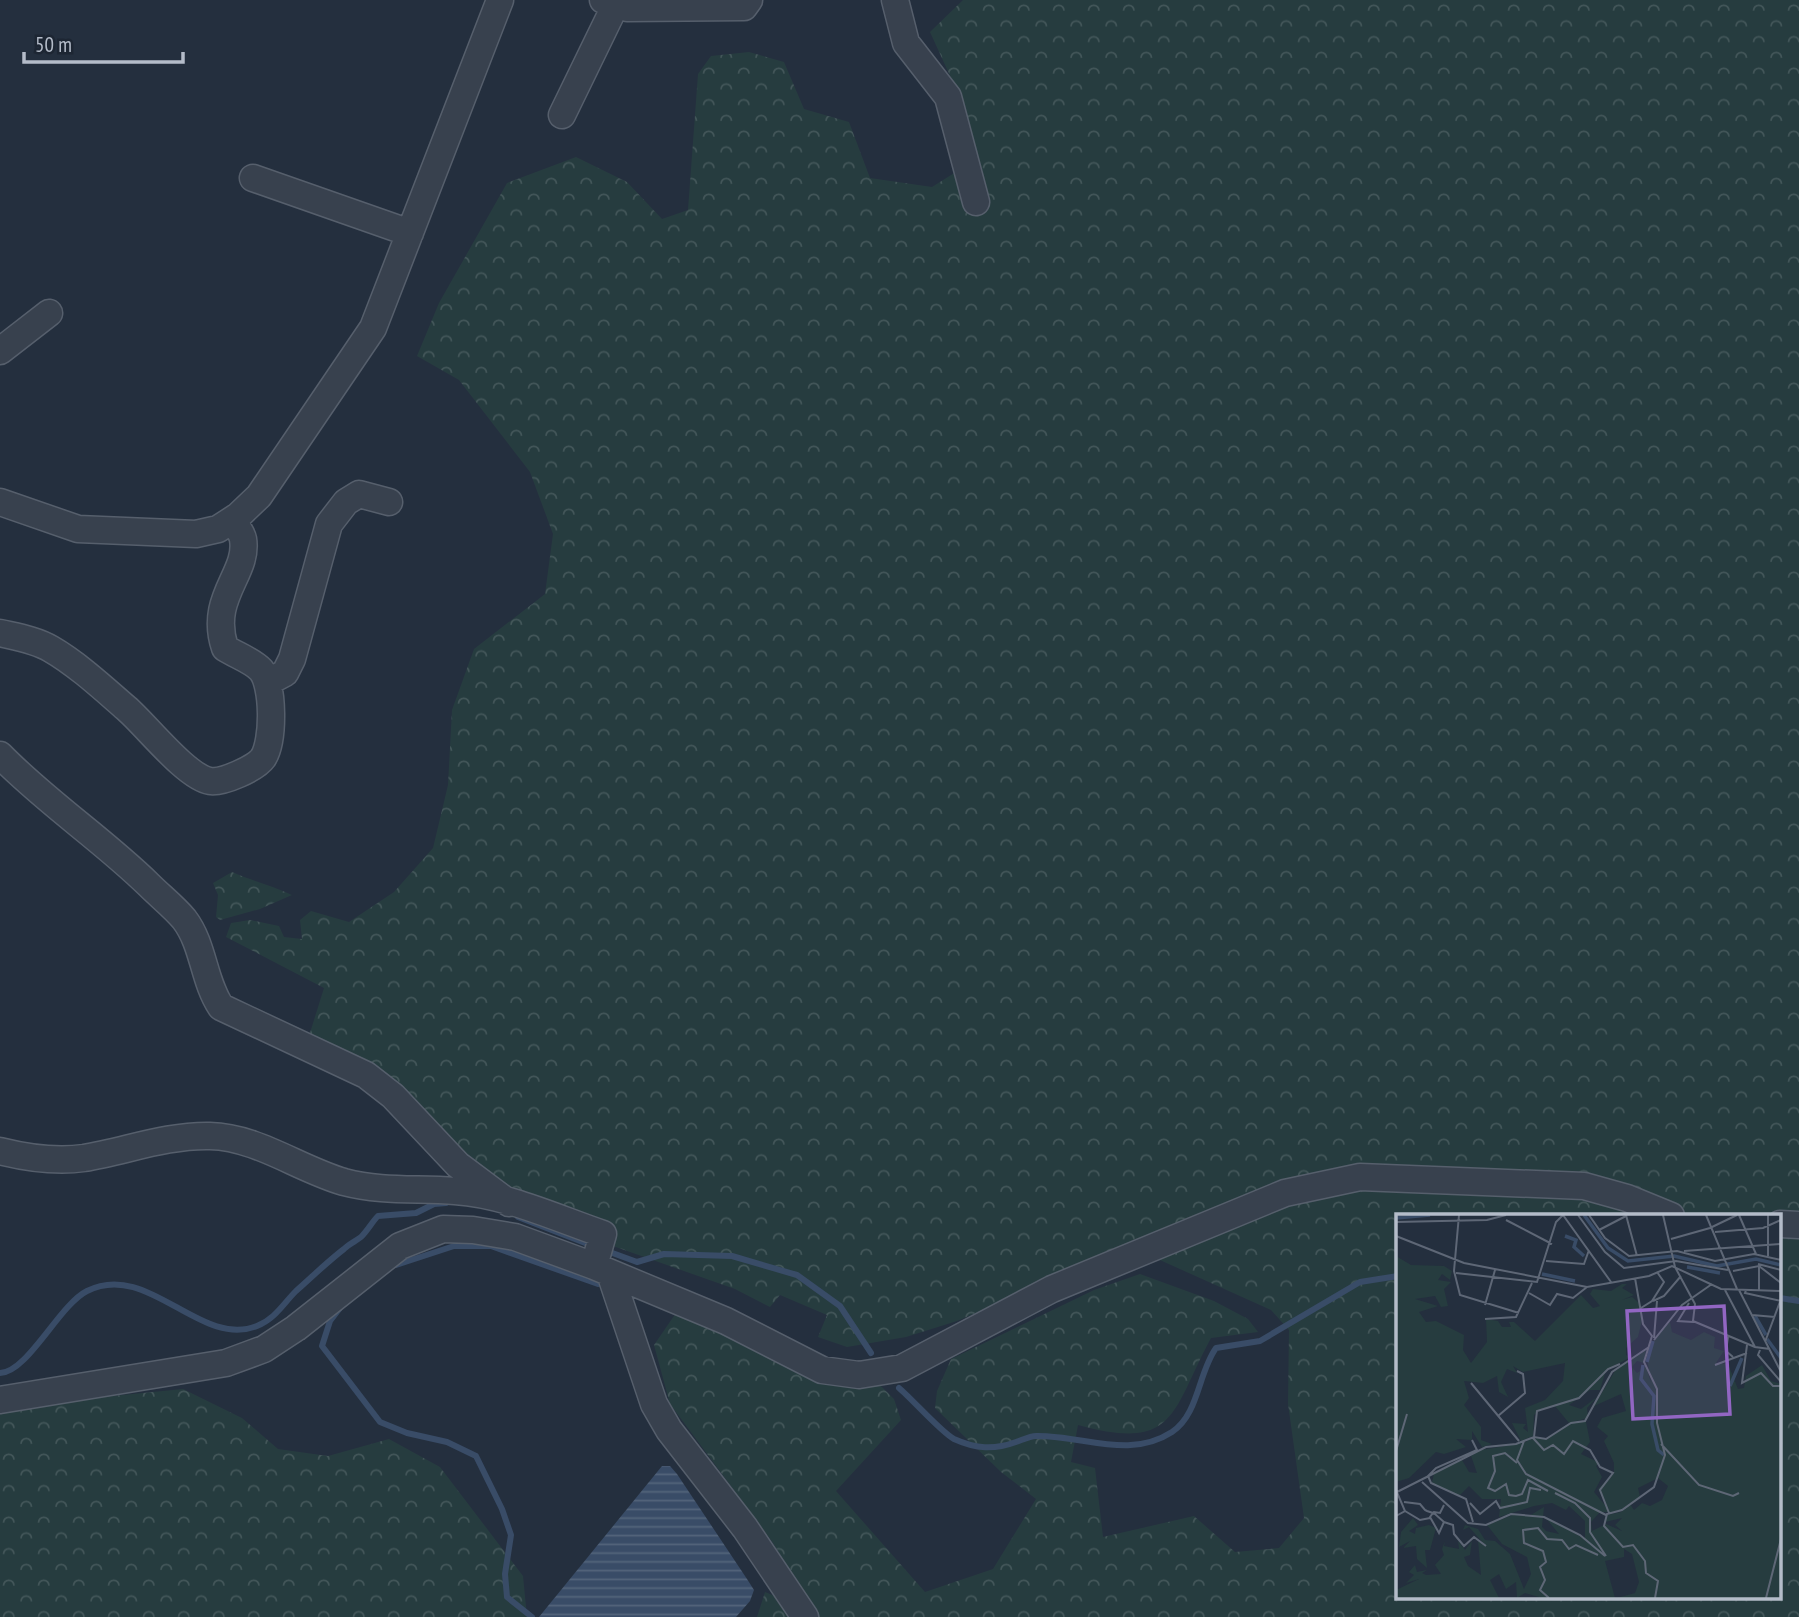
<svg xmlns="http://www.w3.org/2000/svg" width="1799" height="1617" viewBox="0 0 1799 1617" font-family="'PT Sans Narrow',sans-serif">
<defs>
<pattern id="forest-crowns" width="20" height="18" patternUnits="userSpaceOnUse" patternTransform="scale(1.75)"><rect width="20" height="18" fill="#263c3f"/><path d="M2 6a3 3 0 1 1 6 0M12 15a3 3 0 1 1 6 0" fill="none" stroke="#435659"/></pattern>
<pattern id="water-rules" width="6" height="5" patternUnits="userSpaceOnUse" patternTransform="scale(1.75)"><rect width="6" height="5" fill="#394c67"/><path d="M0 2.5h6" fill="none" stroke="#53647b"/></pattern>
</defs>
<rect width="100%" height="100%" fill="#242f3e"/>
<path fill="url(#forest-crowns)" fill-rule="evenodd" d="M 963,0 L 1799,0 L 1799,1617 L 819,1617 L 771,1540 L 670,1404 L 654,1345 L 676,1313 L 718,1326 L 819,1380 L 880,1385 L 894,1399 L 901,1420 L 836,1491 L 925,1592 L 993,1569 L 1036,1499 L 1001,1472 L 935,1408 L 937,1391 L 951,1359 L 1094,1290 L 1140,1274 L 1214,1301 L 1248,1319 L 1258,1332 L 1211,1338 C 1171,1412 1177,1452 1078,1425 L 1071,1462 L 1095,1468 L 1103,1537 L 1194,1516 L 1235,1552 L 1279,1548 L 1304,1518 L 1288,1404 L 1289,1330 L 1271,1310 L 1131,1247 L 957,1321 L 906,1337 L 847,1347 L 818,1337 L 827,1315 L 780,1295 L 770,1307 L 735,1289 L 562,1228 L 452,1151 L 309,1036 L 324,988 L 226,937 L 231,923 L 250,920 L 279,926 L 284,937 L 302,939 L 300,920 L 311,911 L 349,922 L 394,892 L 433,848 L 448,785 L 452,710 L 474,649 L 545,594 L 553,534 L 530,472 L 459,380 L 417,356 L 439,303 L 507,183 L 576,157 L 627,182 L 662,219 L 688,210 L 698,74 L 711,56 L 749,52 L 784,62 L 804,109 L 849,122 L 870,178 L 932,187 L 975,160 L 957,91 L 930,32 ZM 1398,1216 L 1780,1216 L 1780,1598 L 1398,1598 Z
M 232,872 C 252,881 271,885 292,895 L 260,909 L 220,920 L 216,917 L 218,895 L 213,883 Z
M 183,1389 L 242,1418 L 278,1449 L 328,1456 L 389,1439 L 440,1467 L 523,1576 L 527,1617 L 0,1617 L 0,1411 L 62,1401 Z
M 765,1592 L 780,1598 L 792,1617 L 757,1617 Z"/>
<path fill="url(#water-rules)" d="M 662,1466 L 670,1466 L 677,1474 L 747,1579 L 754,1590 L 750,1601 L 736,1617 L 539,1617 Z"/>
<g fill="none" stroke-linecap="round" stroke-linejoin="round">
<path stroke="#394c67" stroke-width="6" d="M 518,1217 L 593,1246
M 607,1251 L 637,1262 L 664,1254 L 732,1256 L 797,1275 L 840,1306 L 871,1353
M 396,1265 L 454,1246 L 491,1246 L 598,1284
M 1780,1298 L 1799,1301
M 340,1308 L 330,1321 L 322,1346 L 380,1422 L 407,1433 L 447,1442 L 476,1456 L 502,1509 L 511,1535 L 505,1574 L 507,1597 L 532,1617
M 0,1373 C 28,1372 59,1305 87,1291 C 148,1260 200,1349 257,1326 C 275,1319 283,1304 296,1291 C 312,1277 327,1262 344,1249 C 349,1244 356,1241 361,1237 C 368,1230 372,1222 378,1216 L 416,1213 L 434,1204 L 446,1203
M 899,1388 C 912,1399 942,1433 954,1439 C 976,1449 994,1450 1016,1442 C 1022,1440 1030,1436 1036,1436 C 1083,1435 1129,1460 1172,1432 C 1199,1414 1198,1373 1216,1348 L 1260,1341 L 1360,1282 L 1398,1276"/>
<defs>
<path id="minor" d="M 603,0 L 627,8 L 744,7 L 749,0
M 895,0 L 906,43 L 948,97 L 976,202
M 562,115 L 616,4
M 253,178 L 410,233
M 0,351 L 49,313
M 0,502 L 78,529 L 196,534 L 218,529 L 238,516 L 259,496 L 373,328 L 500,0
M 0,633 C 17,637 36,640 51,649 C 77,664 103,688 126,708 C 146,725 186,777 210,781 C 223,783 256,768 263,758 C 274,741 274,685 261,670 C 253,661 236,655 225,648 C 208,597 249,574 243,539 C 242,533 236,526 232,520
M 268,682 L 285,673 L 292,659 L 329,524 L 346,502 L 359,494 L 389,502
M 0,755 C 47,803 102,839 149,885 C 160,896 174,907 184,919 C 204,945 203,980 221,1007 L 366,1075 L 393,1096 L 458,1165 L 509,1203
M 0,1151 C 28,1158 55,1162 84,1158 C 126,1151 167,1135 210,1136 C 257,1137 299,1169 344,1182 C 382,1192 417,1188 455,1191 C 505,1194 556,1218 603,1234 L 594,1266
M 1780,1224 L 1799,1225
M 610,1273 L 654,1404 L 669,1430 L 745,1528 L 805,1617
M 0,1400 L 226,1363 L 264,1349 L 296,1328 L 400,1246 L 443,1229 L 473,1230 L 515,1237 L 594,1266 L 726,1321 L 822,1370 L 859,1375 L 902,1368 L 1052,1289 L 1285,1193 L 1360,1177 L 1584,1186 L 1627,1198 L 1671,1216"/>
</defs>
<use href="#minor" stroke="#565f6c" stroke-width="29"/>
<use href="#minor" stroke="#38414e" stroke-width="26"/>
</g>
<g transform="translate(1396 1214)">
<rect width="385" height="385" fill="#242f3e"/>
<path d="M 0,42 L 15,51 L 48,52 L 56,57 L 54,66 L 46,60 L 42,66 L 55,68 L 48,75 L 52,92 L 45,93 L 39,82 L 19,85 L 42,92 L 23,98 L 30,108 L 40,107 L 68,121 L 67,136 L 75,149 L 91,128 L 90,105 L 102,107 L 106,113 L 115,113 L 113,108 L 118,108 L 139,127 L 185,81 L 197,94 L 204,92 L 194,80 L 197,75 L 215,77 L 226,70 L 231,70 L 226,74 L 238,81 L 226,86 L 236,83 L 242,88 L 246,107 L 242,123 L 230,134 L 230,141 L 235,143 L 210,156 L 204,176 L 194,176 L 173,191 L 185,195 L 201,183 L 191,194 L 192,204 L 173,209 L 159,192 L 144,196 L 138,201 L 137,222 L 125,227 L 116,209 L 130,210 L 127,214 L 132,218 L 129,194 L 149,186 L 167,167 L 169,149 L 127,158 L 117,152 L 121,159 L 111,155 L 105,168 L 112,183 L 103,178 L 101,162 L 87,169 L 68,167 L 73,184 L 68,191 L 85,213 L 85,226 L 96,230 L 86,233 L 76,217 L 76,226 L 60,225 L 70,233 L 48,240 L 40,238 L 13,264 L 0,268 ZM 274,108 L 276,118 L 295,126 L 308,118 L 319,123 L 318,134 L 328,137 L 320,149 L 332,150 L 342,175 L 348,174 L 350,162 L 366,151 L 375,167 L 385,170 L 385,384 L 221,384 L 239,379 L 243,368 L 236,340 L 228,335 L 228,343 L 209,347 L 219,384 L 146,384 L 129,379 L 121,384 L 120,368 L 110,375 L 103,360 L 94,366 L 103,384 L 0,384 L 0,376 L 23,365 L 10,369 L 18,361 L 13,358 L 19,351 L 21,358 L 31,356 L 26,359 L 30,361 L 45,360 L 39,351 L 48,341 L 46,335 L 49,327 L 48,332 L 63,335 L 62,327 L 69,336 L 76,327 L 74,341 L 68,343 L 72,352 L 85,361 L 82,327 L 87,329 L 73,313 L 67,316 L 69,311 L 82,315 L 89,326 L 99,327 L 114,340 L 128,375 L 135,360 L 131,343 L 106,330 L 91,311 L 117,301 L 133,302 L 148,293 L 146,313 L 150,317 L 163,320 L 149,303 L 189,325 L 189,307 L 173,292 L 170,296 L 156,289 L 138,292 L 103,303 L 105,285 L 86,285 L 73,272 L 63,282 L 36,269 L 38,259 L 66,246 L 73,258 L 81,259 L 75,242 L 85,236 L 128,229 L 138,223 L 150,226 L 178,208 L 190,208 L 194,228 L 185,240 L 204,249 L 200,252 L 206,263 L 198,278 L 213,296 L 202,275 L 218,259 L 218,249 L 208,227 L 212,222 L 201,213 L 206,204 L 230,197 L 225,180 L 198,192 L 219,157 L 250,135 L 248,149 L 241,147 L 236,153 L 241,159 L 250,153 L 255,168 L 251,145 L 259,123 ZM 262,264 L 272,272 L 266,286 L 254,292 L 246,289 L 238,296 L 234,290 L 225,298 L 212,301 L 209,308 L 226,304 L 219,311 L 226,317 L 210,310 L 196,317 L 195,308 L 204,298 L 223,298 L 244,283 L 242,274 ZM 17,304 L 22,311 L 13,317 L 19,320 L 20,314 L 33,311 L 40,314 L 34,336 L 29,336 L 31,354 L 21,345 L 20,332 L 7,334 L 14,327 L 3,333 L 5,318 Z" fill="#263c3f" fill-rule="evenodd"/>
<path fill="none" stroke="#394c67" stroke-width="3.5" d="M 188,1 L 212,34 L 232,47 L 278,42 L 321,52 L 360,45 L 385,51M 0,4 L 34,1M 169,22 L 180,26 L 178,33 L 188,42M 291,53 L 324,59M 146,60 L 179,67M 359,102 L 370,121M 371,125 L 385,144M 251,148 L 257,127M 247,151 L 245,165 L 258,182 L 256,210 L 262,236 L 268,241M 334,172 L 346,144"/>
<path fill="none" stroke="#5e6776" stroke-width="2" d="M 63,1 L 58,57 L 64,81 L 123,99M 182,1 L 209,38 L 228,54 L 280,47 L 332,56M 193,1 L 209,24 L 233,42 L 281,37 L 319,47 L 358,40 L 385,46M 230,1 L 241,42M 267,1 L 279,53 L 299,90 L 297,107 L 359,133M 310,1 L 341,75M 343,1 L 360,40M 372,1 L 372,42M 110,6 L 156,30M 0,8 L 91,6 L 110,1M 203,16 L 230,2M 319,18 L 367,14 L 385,6M 0,22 L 68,49 L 191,73 L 253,62 L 276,52 L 325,75 L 385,77M 275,25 L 314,14 L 341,1M 288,37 L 385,30M 150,47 L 188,50 L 193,36M 362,50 L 385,56M 337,57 L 363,52 L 385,69M 60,59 L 141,68 L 160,8 L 167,1 L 215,68M 239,64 L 247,110 L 256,122 L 248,148 L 261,175 L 261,209 L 269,241 L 258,273 L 226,296 L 211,300 L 208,312 L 227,333 L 237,331 L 249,347 L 250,359 L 262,367 L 259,384M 329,76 L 359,133 L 374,135M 343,76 L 385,158M 350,76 L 349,79 L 385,87M 363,76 L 363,52M 133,79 L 154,91 L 161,80 L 177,84 L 191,73M 257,87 L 268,82 L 285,62M 293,89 L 282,107 L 297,108M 89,91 L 99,56M 245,94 L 256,87 L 268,68 L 261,58M 356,101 L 379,103M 89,105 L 120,103 L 136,69M 332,123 L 330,137 L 337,143M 258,124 L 261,87M 258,126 L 286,91 L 316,70M 369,128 L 385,85M 351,131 L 346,169 L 365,159 L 377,172 L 385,172M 364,136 L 362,141 L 385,168M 319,151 L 351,139M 75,169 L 123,227M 102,202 L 129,179 L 127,160 L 121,157M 138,223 L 141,197 L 183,184 L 212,155 L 224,150M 137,224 L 148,236 L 157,231 L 168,240 L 177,227 L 194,236 L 204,253 L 217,259 L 204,276 L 213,299M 76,226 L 81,236 L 40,254 L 32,262 L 35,269 L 70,285 L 77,308M 128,227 L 121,246 L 130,260 L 210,301M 265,230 L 303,271 L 337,282 L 343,279M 0,237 L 11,200M 121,249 L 109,239 L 97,242 L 99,257 L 92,274 L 99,277 L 110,270 L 113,281 L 120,282 L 126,280 L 132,266 L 152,277M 26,268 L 72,309 L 90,311 L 115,300 L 148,303 L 184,321 L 209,342M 0,276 L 9,297 L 0,302M 1,278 L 90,233 L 120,230 L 138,223 L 150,225 L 175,209 L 189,207 L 216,158 L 253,133M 159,279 L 179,289 L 194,304 L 194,318 L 210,342M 8,288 L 24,290 L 29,296 L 31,297 L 37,299 L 39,300 L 48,308 L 43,319 L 34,303 L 37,299 L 38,298 L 44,299 L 48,291M 74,289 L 84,300 L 100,287 L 104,294 L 131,288 L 134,274 L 145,276M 9,297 L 24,306 L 34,304M 48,308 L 57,311 L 58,320 L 68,332 L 78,323 L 90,332M 153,384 L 144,376 L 149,366 L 144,353 L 150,348 L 147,337 L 128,329 L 127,316 L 142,314 L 151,325 L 166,326 L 173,335 L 180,331 L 202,341M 370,384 L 385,325"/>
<path fill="#9266c3" fill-opacity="0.15" stroke="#9266c3" stroke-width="3.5" d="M 328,92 L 334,200 L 237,205 L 231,97 Z"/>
<rect width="385" height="385" fill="none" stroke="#b4bcc9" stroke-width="3.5"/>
</g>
<path d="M24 52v10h159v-10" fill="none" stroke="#b4bcc9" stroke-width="3.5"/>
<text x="35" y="52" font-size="21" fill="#b4bcc9" stroke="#1d2633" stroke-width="5" paint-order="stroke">50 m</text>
</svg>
